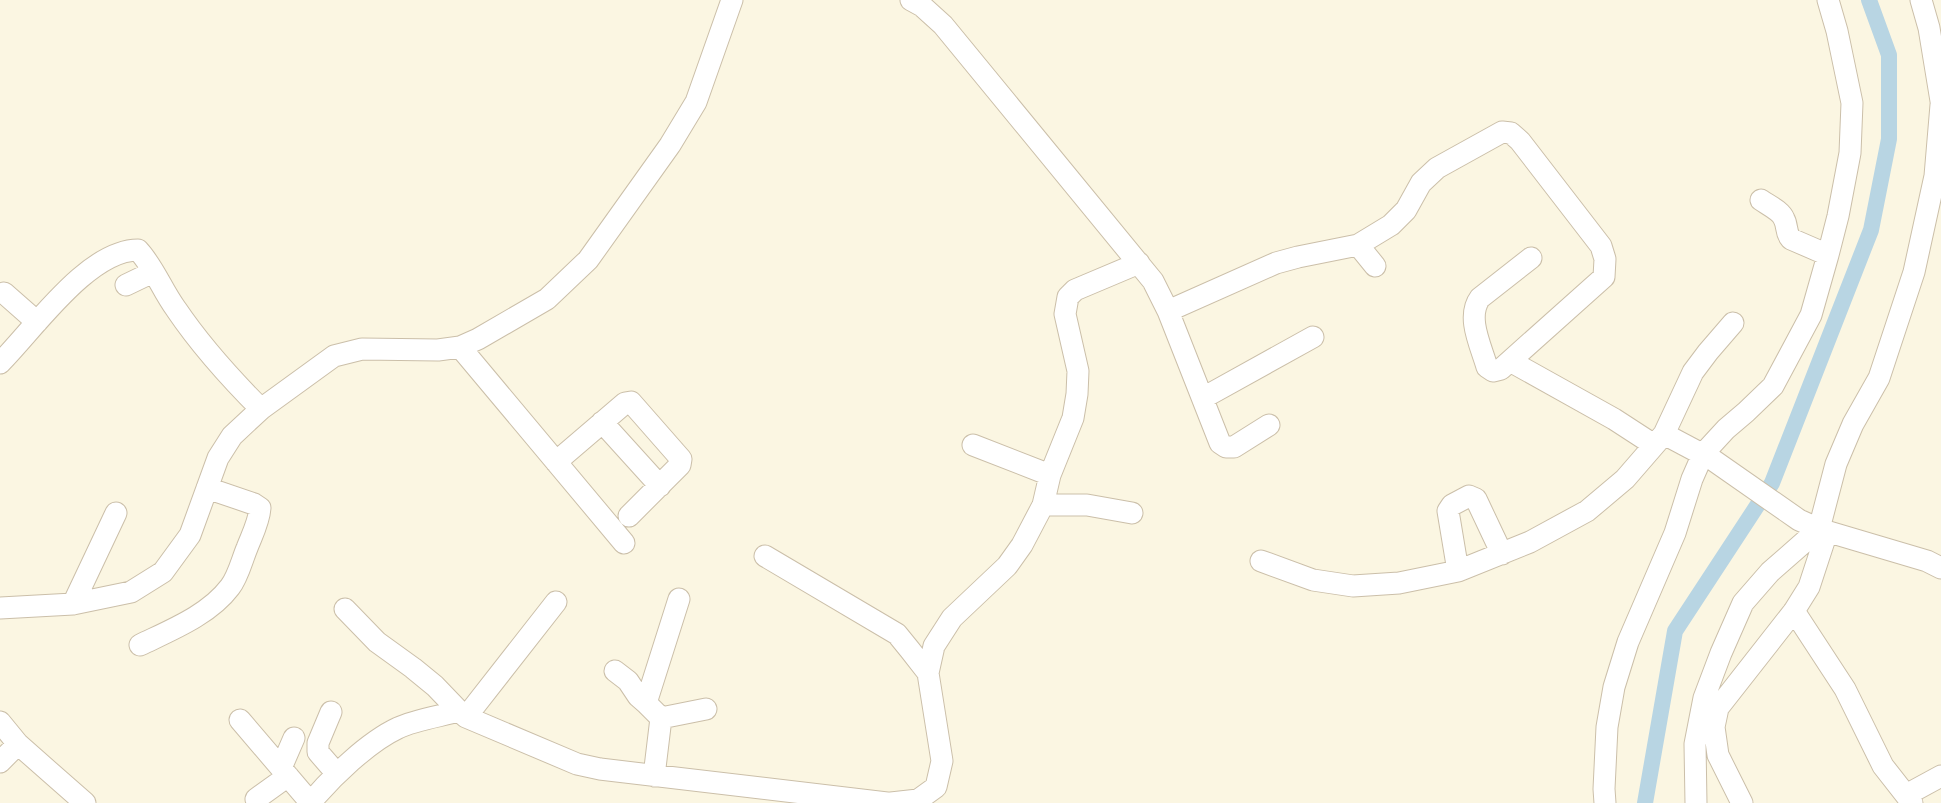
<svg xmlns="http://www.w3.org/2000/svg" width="1941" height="803" viewBox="0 0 1941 803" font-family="'Roboto Condensed',sans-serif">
<rect width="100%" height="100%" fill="#fbf6e2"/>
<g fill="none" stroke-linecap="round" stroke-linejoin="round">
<path stroke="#b8d5e3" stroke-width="16" d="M 1645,803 L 1675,631 L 1772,483 L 1871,230 L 1889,139 L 1889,55 L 1869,0"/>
<defs>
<path id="minor" d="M 911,0 L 922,6 L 943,25 L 1153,281 L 1168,311 L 1276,263 L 1298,257 L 1358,245 L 1391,225 L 1406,210 L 1421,183 L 1437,168 L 1502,132 L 1511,133 L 1520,141 L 1601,246 L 1605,259 L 1604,277 L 1501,369 L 1493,371 L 1487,367 C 1481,346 1466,317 1480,298 L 1531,258
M 1921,0 L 1929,28 L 1941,101
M 1761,200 C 1768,205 1781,211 1784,219 C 1788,226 1785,232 1791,239 L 1828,255
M 1358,245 L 1375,266
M 126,285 L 153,272
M 4,293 L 37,322
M 1168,311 L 1220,443 L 1226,447 L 1234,447 L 1269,425
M 460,347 L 624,543
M 1510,361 L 1614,419 L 1654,445
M 0,363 C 34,329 88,250 138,250 C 154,267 162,290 176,309 C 201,346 230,378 261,409
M 1203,398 L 1313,337
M 602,422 L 660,486
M 1664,434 L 1713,460 L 1799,520 L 1819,529 L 1927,561 L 1941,568
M 973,445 L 1050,475
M 556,462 L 625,403 L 631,402 L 681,459 L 680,465 L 629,516
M 1043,505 L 1087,505 L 1132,513
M 765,556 L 897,634 L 910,650 L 928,673 L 942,761 L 936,787 L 918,800 L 891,803
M 1261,561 L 1313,580 L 1353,586 L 1399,583 L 1458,571 L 1530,542 L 1587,511 L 1625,479 L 1664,434 L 1693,372 L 1708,352 L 1733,323
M 1458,571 L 1448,511 L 1452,505 L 1469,496 L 1476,499 L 1502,554
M 73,604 L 116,513
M 0,608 L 73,604 L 131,592 L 163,572 L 190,535 L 218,458 L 232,436 L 261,409 L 334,356 L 362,349 L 438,350 L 460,347 L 478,339 L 547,299 L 588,260 L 670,145 L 696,102 L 732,0
M 345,609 L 377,642 L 413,668 L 435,686 L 459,711
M 1794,611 L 1845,689 L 1883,766 L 1912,803
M 140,645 C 171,630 209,615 230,587 C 238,577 242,560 247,548 C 252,535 259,522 260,508 L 254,504 L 207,488
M 615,671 L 628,681 L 638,696 L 646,703
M 928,673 L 934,646 L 952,618 L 1007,566 L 1022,545 L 1043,505 L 1050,475 L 1073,418 L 1077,394 L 1078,371 L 1065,314 L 1068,297 L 1075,290 L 1139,263
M 331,712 L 318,743 L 318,752 L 337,774
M 466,717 L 556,602
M 661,718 L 706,709
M 240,720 L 310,802
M 0,722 L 18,744 L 0,762
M 18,744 L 85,803
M 281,768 L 294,738
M 654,776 L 661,718 L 646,703 L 679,599
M 1906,795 L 1941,776
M 256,799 L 288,776
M 310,803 C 332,777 368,742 398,728 C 414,720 441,716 459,711 L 466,717 L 577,764 L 600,769 L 887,803
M 1605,803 L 1604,789 L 1607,727 L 1614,687 L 1628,642 L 1675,533 L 1692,479 L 1703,454 L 1726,429 L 1746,412 L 1773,386 L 1811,315 L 1828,255 L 1838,216 L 1850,153 L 1852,103 L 1837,31 L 1828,0
M 1696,803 L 1695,744 L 1704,698 L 1721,653 L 1743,603 L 1770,572 L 1819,529 L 1836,464 L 1853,424 L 1879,378 L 1914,272 L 1935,176 L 1941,105
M 1742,803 L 1718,755 L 1714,727 L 1718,708 L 1794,611 L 1809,587 L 1827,532"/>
</defs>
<use href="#minor" stroke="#cbbfa9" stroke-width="23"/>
<use href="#minor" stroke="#fff" stroke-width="21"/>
</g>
</svg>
